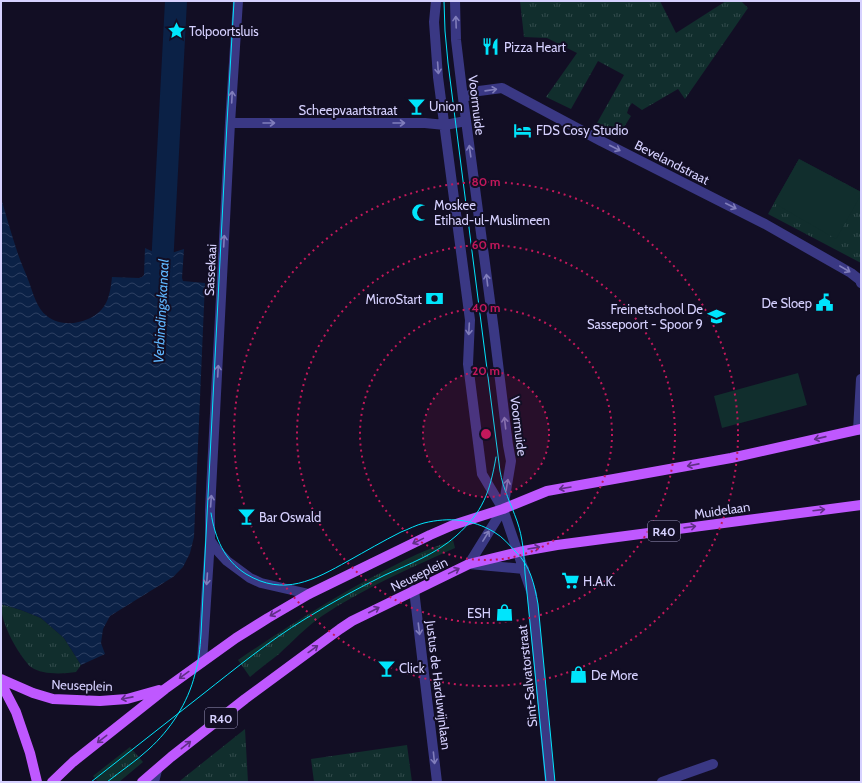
<svg xmlns="http://www.w3.org/2000/svg" width="862" height="783" viewBox="0 0 862 783" font-family="Cabin,sans-serif">
<defs>
<pattern id="grass-tufts" width="24" height="20" patternUnits="userSpaceOnUse"><rect width="24" height="20" fill="#112e2d"/><path d="M3 7l-1-3M5 7V3M7 7l1-3M15 17l-1-3M17 17v-4M19 17l1-3" fill="none" stroke="#334b4c"/></pattern>
<pattern id="water-waves" width="16" height="10" patternUnits="userSpaceOnUse"><rect width="16" height="10" fill="#0b2146"/><path d="M0 5q4-4 8 0t8 0" fill="none" stroke="#2e4062"/></pattern>
</defs>
<rect width="100%" height="100%" fill="#120e24"/>
<path fill="url(#grass-tufts)" d="M 520,1 L 660,1 L 676,33 L 726,1 L 741,1 L 748,8 L 685,99 L 678,89 L 642,110 L 632,103 L 629,107 L 627,113 L 631,116 L 619,135 L 597,123 L 624,75 L 598,61 L 571,109 L 546,97 L 577,53 L 547,38 L 524,37 Z
M 799,159 L 861,192 L 861,263 L 768,214 Z
M 453,540 L 455,548 C 410,568 364,588 322,616 C 306,627 293,641 279,654 C 269,662 259,669 250,677 L 238,660 C 292,623 347,589 405,560 C 421,552 437,546 453,540 Z
M 1,604 L 21,610 L 41,618 L 64,638 L 81,665 L 76,672 C 63,674 42,675 31,667 C 29,666 28,664 27,663 C 15,648 1,623 1,604 Z
M 245,729 L 248,782 L 179,782 L 181,780 Z
M 407,745 L 412,782 L 314,782 L 311,759 Z
M 130,747 L 143,762 L 119,782 L 98,782 L 93,776 Z"/>
<path fill="#112e2d" d="M 799,159 L 861,192 L 861,195 L 836,239 L 774,203 Z
M 798,373 L 807,405 L 722,428 L 714,396 Z"/>
<path fill="url(#water-waves)" d="M 1,198 C 6,215 11,233 17,251 C 20,261 25,271 29,282 C 33,293 37,309 47,316 C 58,325 75,325 88,319 C 107,311 110,296 112,277 L 139,278 L 142,277 L 144,275 L 145,248 L 162,256 L 184,249 L 182,278 L 183,281 L 205,283 L 194,537 L 190,553 L 183,567 L 173,577 L 110,616 L 103,629 L 101,643 L 105,654 L 81,665 L 64,638 L 41,618 L 21,610 L 1,604 Z"/>
<g fill="none" stroke-linecap="round" stroke-linejoin="round">
<path stroke="#0b2146" stroke-width="22" d="M 161,285 L 176,1"/>
<path stroke="#3a3884" stroke-width="10" d="M 436,1 L 434,22 L 438,77 L 470,320 L 468,364 L 482,474 L 503,509 L 532,594 L 550,782
M 455,1 L 456,40 L 463,98 L 494,331 L 508,445 L 511,461 L 503,509 L 469,564 L 524,569
M 463,98 L 479,91 L 502,88 L 601,141 L 765,224 L 851,273 L 860,280 L 861,283
M 230,123 L 425,123 L 445,125 L 466,121
M 858,430 L 861,379
M 210,540 L 216,549 L 227,561 L 250,578 L 261,583 L 309,594
M 414,590 L 437,782
M 202,662 L 210,540 L 210,510 L 230,123 L 238,1
M 154,782 L 157,770
M 662,782 L 713,764"/>
<path stroke="#bf58ff" stroke-width="10" d="M 1,679 L 33,693 L 53,699 L 100,701 L 127,699 L 159,690
M 1,683 L 16,712 L 30,753 L 37,782
M 52,782 L 73,762 L 165,689 L 236,638 L 268,618 L 309,594 L 430,535 L 453,525 L 503,509 L 547,491 L 731,458 L 861,429
M 142,782 L 171,757 L 245,699 L 340,629 L 352,621 L 469,564 L 523,551 L 557,545 L 861,505"/>
<path stroke="#00e5fc" stroke-width="1" d="M 444,1 L 445,31 L 448,63 L 500,471 C 503,489 511,504 517,521 C 523,538 524,555 525,573 L 546,782
M 211,513 C 215,538 224,560 246,574 C 284,597 314,580 348,561 C 366,551 383,541 401,532 C 409,529 416,525 424,523 C 449,517 472,519 494,532 C 503,537 509,545 516,552 C 531,567 534,584 538,604 L 555,782
M 91,782 C 128,753 166,723 203,694 C 236,668 269,641 305,619 C 331,603 358,588 385,575 C 409,564 436,554 456,536 C 483,512 490,492 496,457
M 107,782 C 121,771 136,761 149,749 C 170,730 188,703 195,674 C 199,661 200,648 201,634 L 227,123 L 234,1"/>
</g>
<defs><path id="oneway-shaft" d="M-6 0H5M1.5-3L5.5 0L1.5 3" fill="none" stroke-width="1.6" stroke-linecap="round" stroke-linejoin="round"/></defs>
<g stroke="#807dbb">
<use href="#oneway-shaft" transform="translate(456 22) rotate(-92)"/>
<use href="#oneway-shaft" transform="translate(438 68) rotate(86)"/>
<use href="#oneway-shaft" transform="translate(491 90) rotate(-8)"/>
<use href="#oneway-shaft" transform="translate(232 97) rotate(-87)"/>
<use href="#oneway-shaft" transform="translate(269 123)"/>
<use href="#oneway-shaft" transform="translate(399 123)"/>
<use href="#oneway-shaft" transform="translate(615 148) rotate(27)"/>
<use href="#oneway-shaft" transform="translate(470 151) rotate(-98)"/>
<use href="#oneway-shaft" transform="translate(731 206) rotate(27)"/>
<use href="#oneway-shaft" transform="translate(224 241) rotate(-87)"/>
<use href="#oneway-shaft" transform="translate(845 269) rotate(30)"/>
<use href="#oneway-shaft" transform="translate(487 280) rotate(-97)"/>
<use href="#oneway-shaft" transform="translate(469 329) rotate(93)"/>
<use href="#oneway-shaft" transform="translate(218 371) rotate(-87)"/>
<use href="#oneway-shaft" transform="translate(505 423) rotate(-97)"/>
<use href="#oneway-shaft" transform="translate(507 485) rotate(-80)"/>
<use href="#oneway-shaft" transform="translate(211 501) rotate(-86)"/>
<use href="#oneway-shaft" transform="translate(486 536) rotate(-58)"/>
<use href="#oneway-shaft" transform="translate(207 579) rotate(94)"/>
<use href="#oneway-shaft" transform="translate(419 629) rotate(83)"/>
<use href="#oneway-shaft" transform="translate(434 758) rotate(84)"/>
</g>
<g stroke="#602f87">
<use href="#oneway-shaft" transform="translate(820 438) rotate(167)"/>
<use href="#oneway-shaft" transform="translate(693 465) rotate(169)"/>
<use href="#oneway-shaft" transform="translate(565 488) rotate(170)"/>
<use href="#oneway-shaft" transform="translate(819 510) rotate(-7)"/>
<use href="#oneway-shaft" transform="translate(690 527) rotate(-8)"/>
<use href="#oneway-shaft" transform="translate(418 541) rotate(154)"/>
<use href="#oneway-shaft" transform="translate(534 548) rotate(-10)"/>
<use href="#oneway-shaft" transform="translate(454 571) rotate(-26)"/>
<use href="#oneway-shaft" transform="translate(374 610) rotate(-27)"/>
<use href="#oneway-shaft" transform="translate(275 613) rotate(150)"/>
<use href="#oneway-shaft" transform="translate(313 649) rotate(-36)"/>
<use href="#oneway-shaft" transform="translate(184 675) rotate(144)"/>
<use href="#oneway-shaft" transform="translate(127 698) rotate(169)"/>
<use href="#oneway-shaft" transform="translate(102 739) rotate(142)"/>
<use href="#oneway-shaft" transform="translate(186 745) rotate(-38)"/>
</g>
<circle cx="486" cy="434" r="63" fill="#c2185b" fill-opacity=".12"/>
<g fill="none" stroke="#c2185b" stroke-width="2" stroke-dasharray="2 4">
<circle cx="486" cy="434" r="63"/>
<circle cx="486" cy="434" r="126"/>
<circle cx="486" cy="434" r="189"/>
<circle cx="486" cy="434" r="252"/>
</g>
<defs>
<symbol id="sight-bare" viewBox="-9 -9 18 18"><path d="M0-6L1.8-2.2L6-1.7L2.9 1.2L3.7 5.4L0 3.3L-3.7 5.4L-2.9 1.2L-6-1.7L-1.8-2.2Z" fill="#00e5fc" stroke="#120e24" stroke-width="2.5" paint-order="stroke"/></symbol>
<symbol id="restaurant-bare" viewBox="-9 -9 18 18"><path d="M-5-6h1v4h1v-4h1v4h1v-4h1v5L-1.5 .5V6h-2V.5L-5-1ZM5-6V6H3V1.5H1.5Q1.5-4 5-6Z" fill="#00e5fc" stroke="#120e24" stroke-width="2.5" paint-order="stroke"/></symbol>
<symbol id="bar-bare" viewBox="-9 -9 18 18"><path d="M-6-5H6L.8 .8V4.5H3.5V6h-7V4.5H-.8V.8Z" fill="#00e5fc" stroke="#120e24" stroke-width="2.5" paint-order="stroke"/></symbol>
<symbol id="hotel-bare" viewBox="-9 -9 18 18"><path d="M-6-4.5h1.5V1H6V5H4.5V3h-9V5H-6ZM-4 0a1.8 1.8 0 1 1 3.6 0ZM.5 0V-2.5h3Q6-2.5 6 0Z" fill="#00e5fc" stroke="#120e24" stroke-width="2.5" paint-order="stroke"/></symbol>
<symbol id="mosque-bare" viewBox="-9 -9 18 18"><path d="M3.5-4.9A6 6 0 1 0 3.5 4.9A5 5 0 1 1 3.5-4.9Z" fill="#00e5fc" stroke="#120e24" stroke-width="2.5" paint-order="stroke"/></symbol>
<symbol id="bank-bare" viewBox="-9 -9 18 18"><path d="M-6-4H6V4H-6ZM0-2.3a2.3 2.3 0 1 0 0 4.6a2.3 2.3 0 1 0 0-4.6Z" fill="#00e5fc" stroke="#120e24" stroke-width="2.5" paint-order="stroke"/></symbol>
<symbol id="civic-bare" viewBox="-9 -9 18 18"><path d="M-.6-6.5H3V-4.5H.6V-3L4-1V1h2V6H-6V1h2V-1L-.6-3ZM-1.2 2.5V6h2.4V2.5Z" fill="#00e5fc" stroke="#120e24" stroke-width="2.5" paint-order="stroke"/></symbol>
<symbol id="school-bare" viewBox="-9 -9 18 18"><path d="M0-5L7-2L0 1L-7-2ZM-4 1L0 2.5L4 1V4Q0 6-4 4Z" fill="#00e5fc" stroke="#120e24" stroke-width="2.5" paint-order="stroke"/></symbol>
<symbol id="supermarket-bare" viewBox="-9 -9 18 18"><path d="M-6-5.5h2.5l.6 2H6L4.5 2H-2.5L-4.4-4H-6ZM-1.5 3.2a1.3 1.3 0 1 0 .1 0ZM3 3.2a1.3 1.3 0 1 0 .1 0Z" fill="#00e5fc" stroke="#120e24" stroke-width="2.5" paint-order="stroke"/></symbol>
<symbol id="shop-bare" viewBox="-9 -9 18 18"><path d="M-5-2.5h2.3a2.7 3.5 0 0 1 5.4 0H5L5.5 6h-11ZM-1.5-2.5h3a1.5 2.3 0 0 0-3 0Z" fill="#00e5fc" stroke="#120e24" stroke-width="2.5" paint-order="stroke"/></symbol>
</defs>
<g fill-rule="evenodd">
<use href="#sight-bare" x="164" y="18" width="25" height="25"/>
<use href="#restaurant-bare" x="478" y="34" width="25" height="25"/>
<use href="#bar-bare" x="404" y="94" width="25" height="25"/>
<use href="#hotel-bare" x="510" y="118" width="25" height="25"/>
<use href="#mosque-bare" x="408" y="200" width="25" height="25"/>
<use href="#bank-bare" x="422" y="286" width="25" height="25"/>
<use href="#civic-bare" x="812" y="290" width="25" height="25"/>
<use href="#school-bare" x="704" y="304" width="25" height="25"/>
<use href="#bar-bare" x="234" y="504" width="25" height="25"/>
<use href="#supermarket-bare" x="558" y="568" width="25" height="25"/>
<use href="#shop-bare" x="492" y="600" width="25" height="25"/>
<use href="#bar-bare" x="374" y="656" width="25" height="25"/>
<use href="#shop-bare" x="566" y="662" width="25" height="25"/>
</g>
<g text-anchor="middle" dominant-baseline="central" stroke-width="4" stroke-linejoin="round" paint-order="stroke">
<g fill="#120e24" stroke="#9b96bd" stroke-width="1">
<rect x="648" y="521" width="32" height="20" rx="3"/>
<rect x="205" y="708" width="32" height="20" rx="3"/>
</g>
<g font-size="12" font-weight="bold" fill="#d6d1ff">
<text x="664" y="531">R40</text>
<text x="221" y="718">R40</text>
</g>
<g font-size="13" fill="#d6d1ff" stroke="#120e24" text-anchor="start">
<text x="189" y="31">Tolpoortsluis</text>
<text x="504" y="47">Pizza Heart</text>
<text x="429" y="106">Union</text>
<text x="536" y="130">FDS Cosy Studio</text>
<text x="434" y="205">Moskee<tspan x="434" dy="15">Etihad-ul-Muslimeen</tspan></text>
<text x="422" y="299" text-anchor="end">MicroStart</text>
<text x="812" y="303" text-anchor="end">De Sloep</text>
<text x="703" y="309" text-anchor="end">Freinetschool De<tspan x="703" dy="15">Sassepoort - Spoor 9</tspan></text>
<text x="259" y="517">Bar Oswald</text>
<text x="583" y="581">H.A.K.</text>
<text x="491" y="613" text-anchor="end">ESH</text>
<text x="399" y="668">Click</text>
<text x="591" y="675">De More</text>
</g>
<g font-size="13" fill="#d6d1ff" stroke="#120e24">
<text transform="translate(477 105) rotate(83)">Voormuide</text>
<text x="348" y="110">Scheepvaartstraat</text>
<text transform="translate(672 162) rotate(27)">Bevelandstraat</text>
<text transform="translate(210 270) rotate(-87)">Sassekaai</text>
<text transform="translate(519 426) rotate(83)">Voormuide</text>
<text transform="translate(722 510) rotate(-8)">Muidelaan</text>
<text transform="translate(419 574) rotate(-26)">Neuseplein</text>
<text transform="translate(527 676) rotate(-96)">Sint-Salvatorstraat</text>
<text transform="translate(82 685) rotate(2)">Neuseplein</text>
<text transform="translate(439 685) rotate(83)">Justus de Harduwijnlaan</text>
</g>
<g font-size="14" font-style="italic" fill="#5fb6ff" stroke="#120e24">
<text transform="translate(161 311) rotate(-87)">Verbindingskanaal</text>
</g>
</g>
<circle cx="486" cy="434" r="6" fill="#c2185b" stroke="#120e24" stroke-width="2"/>
<g font-size="12" text-anchor="middle" font-weight="bold" fill="#c2185b" stroke="#120e24" stroke-width="4" stroke-linejoin="round" paint-order="stroke">
<text x="486" y="186">80 m</text>
<text x="486" y="249">60 m</text>
<text x="486" y="312">40 m</text>
<text x="486" y="375">20 m</text>
</g>
<rect width="862" height="783" fill="none" stroke="#d6d1ff" stroke-width="4"/>
</svg>
